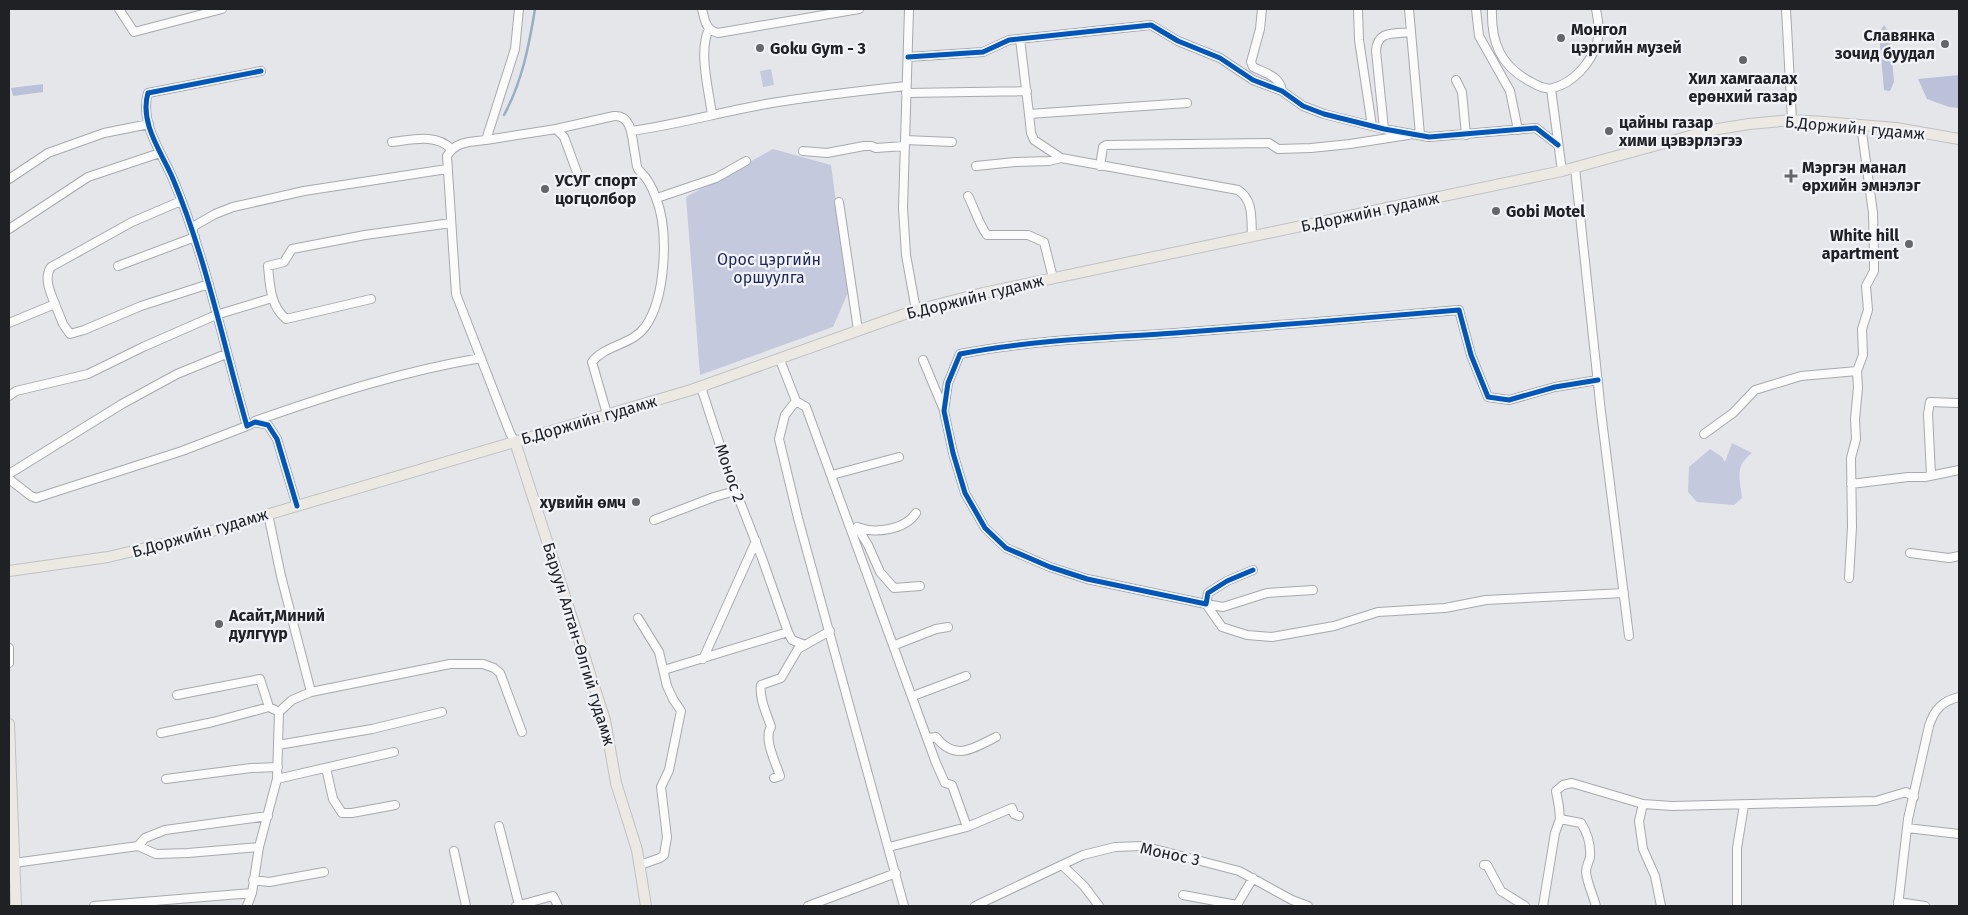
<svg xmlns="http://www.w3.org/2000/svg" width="1968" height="915" viewBox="0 0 1968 915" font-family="'Fira Sans',sans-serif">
<rect width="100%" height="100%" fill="#e5e6ea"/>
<path fill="#c4c9de" d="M 771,69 L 774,85 L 763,87 L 760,71 Z
M 773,149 L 831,165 L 838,217 L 850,288 L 833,327 L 700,375 L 686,197 Z
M 1732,443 L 1752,453 C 1734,466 1740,479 1742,498 L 1734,505 L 1697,502 L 1688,492 L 1689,467 L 1710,449 L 1722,457 L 1725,462 Z"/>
<path fill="#bac1d8" d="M 1884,25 L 1890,34 L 1894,82 L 1890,91 L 1884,90 L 1879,33 Z
M 1959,75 L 1959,108 L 1949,107 L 1927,99 L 1918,79 Z
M 43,84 L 43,92 L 13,96 L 11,88 Z"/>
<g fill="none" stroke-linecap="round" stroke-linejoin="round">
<path stroke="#96afc5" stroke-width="2.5" d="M 504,115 C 522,82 529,46 535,9"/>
<defs>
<path id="minor" d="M 119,9 L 134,32 L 222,9
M 702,9 C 705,20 705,30 718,33 L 859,9
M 909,9 L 903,208 L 906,255 L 916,310
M 1262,9 L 1260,29 L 1251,62 L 1253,67 C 1265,73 1280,76 1282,91
M 1358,9 L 1359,40 L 1372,126
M 1409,9 L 1420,135
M 1476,9 L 1479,36 L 1510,91 L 1518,130
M 1492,9 C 1491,42 1500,66 1531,82 C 1536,85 1546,90 1553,88 C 1573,83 1591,63 1597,43 C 1600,33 1598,19 1596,9
M 1786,9 L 1792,120
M 709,29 C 698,51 709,91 712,115
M 1020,39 L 1029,114 L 1187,103
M 908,57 L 983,52 L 1009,40 L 1151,25 L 1178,41 L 1220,58 L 1253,80 L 1282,91 L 1303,106 L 1324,114 L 1384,129 L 1429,137 L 1536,128 L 1558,145
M 261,71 L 148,93 C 139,123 162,153 173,179 C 206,258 223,343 247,426 L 255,422 L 268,425 L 277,439 L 297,506
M 1456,80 L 1462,92 L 1466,135
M 1551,89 L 1562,171
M 906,93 L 1027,91
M 1029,114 L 1031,133 L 1034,140 L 1061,158 L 1238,190 C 1254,200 1251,220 1252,237
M 556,129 L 614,116 C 633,114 632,141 635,154 C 636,159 636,165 638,169 C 641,173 645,176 648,181 C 651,186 654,192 656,198 C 669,230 666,298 645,327 C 632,345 605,345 592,362 L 607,414
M 1384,129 L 1376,51 C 1377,30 1394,34 1411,32
M 631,131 C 676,125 721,112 766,104 C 812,96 859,91 906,86
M 486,140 L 556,129 L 564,137 L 578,175
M 905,140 L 952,142
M 392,142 C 411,140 437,133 451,149
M 803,151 L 827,153 L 864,146 L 871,146 L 876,148 L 904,146
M 976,166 L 1015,162 L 1049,161 L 1061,158
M 1100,166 L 1103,147 L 1106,145 L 1269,143 L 1278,149 L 1311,148 L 1350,144 L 1408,135
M 1575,168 L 1601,412 L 1629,636
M 9,179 L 48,153 L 104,133 L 149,124
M 968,196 C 975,209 978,223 987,235 L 1028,235 L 1044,242 L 1053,278
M 657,198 L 716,178 L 746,161
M 839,202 L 858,330
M 9,229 L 88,177 L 160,153
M 193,230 L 194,226 L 215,214 L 233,207 L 304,191 L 447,169
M 118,266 L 195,237
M 371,299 L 286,319 C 270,305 270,286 268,266 L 284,262 L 292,249 L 365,235 L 451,223
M 55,304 C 51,294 43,278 51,267 L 132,222 L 181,201
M 9,323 L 55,304 L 63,324 L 70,334 L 84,330 L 141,306 L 209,284
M 780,360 L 796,401 L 785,415 L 779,439 L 798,518 L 904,906
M 923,360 L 944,410
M 9,396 L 16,391 L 88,374 L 143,347 L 216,315 L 272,298
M 796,401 L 806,407 L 936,763 L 945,783 L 952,785 L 967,827
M 255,421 C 329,395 403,371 481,358
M 1704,434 L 1733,413 L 1755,390 L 1801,376 L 1857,371
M 515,442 L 510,433 L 456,294 L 447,156 C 456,141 470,142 486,140 L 515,49 L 519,9
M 9,474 L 122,404 L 177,374 L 226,354
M 832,475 L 899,457
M 1931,475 L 1928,414 L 1930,402 L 1957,403
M 9,479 L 31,496 L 36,498 L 182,451 L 247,426
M 1851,484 L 1908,477 L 1925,477 L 1959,470
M 654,520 L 714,497 L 735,491
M 857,527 L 868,545 L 880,572 L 894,588 L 920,586
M 857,527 C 875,534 905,530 916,513
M 1910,553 L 1949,558 L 1959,556
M 1253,570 L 1227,581 L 1208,593 L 1206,604 L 1087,579 L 1050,567 L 1006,548 L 985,528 L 965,493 L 953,453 L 944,411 L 948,383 L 960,354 C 1030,340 1103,338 1175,333 C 1270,326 1364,318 1459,310 L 1471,355 L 1488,397 L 1509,400 L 1555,387 L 1598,380
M 1849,578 L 1852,527 L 1851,458 L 1856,439 L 1855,419 L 1858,388 L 1857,371 L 1863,355 L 1862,329 L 1868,310 L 1866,286 L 1874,271 L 1874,256 L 1873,213 L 1861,125
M 1206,604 L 1222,627 L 1247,635 L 1272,637 L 1334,626 L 1378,612 L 1445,608 L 1486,600 L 1624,593
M 1206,604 L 1223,607 L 1267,593 L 1313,590
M 638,618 L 659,652 L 667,686 L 673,699 L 681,711 L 669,770 L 661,787 L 667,837 L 664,855 L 660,858 L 640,865
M 788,632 L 792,640 L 805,645 L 830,631
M 895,645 L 936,629 L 948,627
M 9,648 L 9,663
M 703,659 L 756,541
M 664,670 L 788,632 L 762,558 L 730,476 L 701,387
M 311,692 L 450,664 L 483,664 L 494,668 L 500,673 L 522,732
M 177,695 L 260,679 L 269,707
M 913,696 L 966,676
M 161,733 L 213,722 L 269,707 L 279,712
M 928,738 L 936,737 C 955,762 974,748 996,737
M 278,745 L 372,729 L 442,712
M 326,768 L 333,799 L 342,813 L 352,813 L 395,805
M 774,778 L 780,776 C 776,763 763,739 771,727 C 767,714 759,699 761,685 L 781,678 L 798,649 L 805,645
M 166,779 L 251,768 L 278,767
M 277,779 L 394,752
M 1643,804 L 1639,821 L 1643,849 L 1655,876 L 1661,906
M 1560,819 L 1581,823 C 1587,832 1591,845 1590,857 C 1589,862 1586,866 1586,872 C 1587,883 1593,895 1596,906
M 499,826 L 519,905
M 1907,828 L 1959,834
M 138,846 L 156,854 L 188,853 L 259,847
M 889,847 L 967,827 L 1012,808 L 1014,814 L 1019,816
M 454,851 L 466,906
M 14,863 L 138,846 L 145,838 L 165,830 L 268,816
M 1062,865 L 1084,886 L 1099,906
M 1484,865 L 1487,865 L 1501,891 L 1525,906
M 253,880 L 269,882 L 324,872
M 1183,895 L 1237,905 L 1253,878
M 1898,902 L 1925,906
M 94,906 L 252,893
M 247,906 L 252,893 L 259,847 L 277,779 L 279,712 L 292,700 L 311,692 L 281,576 L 268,514
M 516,906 L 553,896 L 558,906
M 808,906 L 896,873
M 975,906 L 1083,855 L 1115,847 L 1143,846 L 1239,871 L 1292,900 L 1308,906
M 1543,906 L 1555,833 L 1560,819 L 1559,807 L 1556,791 L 1563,785 L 1572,783 L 1643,804 L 1672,806 L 1876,801 L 1906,792 L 1914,797
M 1737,906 L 1737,848 L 1744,805
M 1898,906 L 1908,819 L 1929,726 C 1934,710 1942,701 1959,697"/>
<path id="major" d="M 515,442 L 605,720 L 616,783 L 637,850 L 646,906
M 9,571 L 108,557 L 188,538 L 691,390 L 916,310 L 983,293 L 1562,171 L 1712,130 L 1749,124 L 1792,120 L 1824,122 L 1896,128 L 1959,139
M 9,724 L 16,906"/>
</defs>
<use href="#minor" stroke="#a8a9ac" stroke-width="10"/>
<use href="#major" stroke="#c0c1c4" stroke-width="12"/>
<use href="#minor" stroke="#fbfbfc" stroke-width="8"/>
<use href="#major" stroke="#ece9e3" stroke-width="10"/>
<defs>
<path id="cycleway" d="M 908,57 L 983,52 L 1009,40 L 1151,25 L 1178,41 L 1220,58 L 1253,80 L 1282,91 L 1303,106 L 1324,114 L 1384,129 L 1429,137 L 1536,128 L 1558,145
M 261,71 L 148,93 C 139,123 162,153 173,179 C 206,258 223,343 247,426 L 255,422 L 268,425 L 277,439 L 297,506
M 1253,570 L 1227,581 L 1208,593 L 1206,604 L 1087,579 L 1050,567 L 1006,548 L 985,528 L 965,493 L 953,453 L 944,411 L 948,383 L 960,354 C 1030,340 1103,338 1175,333 C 1270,326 1364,318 1459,310 L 1471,355 L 1488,397 L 1509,400 L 1555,387 L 1598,380"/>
</defs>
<use href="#cycleway" stroke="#f1f3f9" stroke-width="8"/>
<use href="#cycleway" stroke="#0057b8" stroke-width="5"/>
</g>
<g fill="#656669" stroke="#f1f3f9" stroke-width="2">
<circle cx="1561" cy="38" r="5"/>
<circle cx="1945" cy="44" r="5"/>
<circle cx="760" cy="48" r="5"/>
<circle cx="1743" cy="60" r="5"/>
<circle cx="1609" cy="131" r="5"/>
<path d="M1788.5 168.5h5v5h5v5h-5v5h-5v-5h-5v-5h5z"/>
<circle cx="545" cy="189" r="5"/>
<circle cx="1496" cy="211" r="5"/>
<circle cx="1909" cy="244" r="5"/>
<circle cx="636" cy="502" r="5"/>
<circle cx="219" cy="624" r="5"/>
</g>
<g text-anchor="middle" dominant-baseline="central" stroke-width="4.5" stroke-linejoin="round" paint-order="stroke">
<g font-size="16" font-weight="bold" fill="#202124" stroke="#f1f3f9" text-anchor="start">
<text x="1571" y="29">Монгол<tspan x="1571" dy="18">цэргийн музей</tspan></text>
<text x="1935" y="35" text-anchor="end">Славянка<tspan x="1935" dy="18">зочид буудал</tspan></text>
<text x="770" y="48">Goku Gym - 3</text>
<text x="1743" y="78" text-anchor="middle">Хил хамгаалах<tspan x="1743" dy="18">ерөнхий газар</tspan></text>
<text x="1619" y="122">цайны газар<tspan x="1619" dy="18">хими цэвэрлэгээ</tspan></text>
<text x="1802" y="167">Мэргэн манал<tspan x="1802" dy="18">өрхийн эмнэлэг</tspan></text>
<text x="555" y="180">УСУГ спорт<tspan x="555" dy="18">цогцолбор</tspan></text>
<text x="1506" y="211">Gobi Motel</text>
<text x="1899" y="235" text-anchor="end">White hill<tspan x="1899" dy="18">apartment</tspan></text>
<text x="626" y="502" text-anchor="end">хувийн өмч</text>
<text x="229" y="615">Асайт,Миний<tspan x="229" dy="18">дулгүүр</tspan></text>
</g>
<g font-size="16" fill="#202124" stroke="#f1f3f9">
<text transform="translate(1855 128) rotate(5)">Б.Доржийн гудамж</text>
<text transform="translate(1370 212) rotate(-12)">Б.Доржийн гудамж</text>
<text transform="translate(975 297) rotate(-14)">Б.Доржийн гудамж</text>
<text transform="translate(589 420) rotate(-16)">Б.Доржийн гудамж</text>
<text transform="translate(730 473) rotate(71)">Монос 2</text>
<text transform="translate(200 533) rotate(-16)">Б.Доржийн гудамж</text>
<text transform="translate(579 644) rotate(73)">Баруун Алтан-Өлгий гудамж</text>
<text transform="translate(1170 854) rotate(12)">Монос 3</text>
</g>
<g font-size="16" fill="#1f2759" stroke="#f1f3f9">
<text x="769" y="259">Орос цэргийн<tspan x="769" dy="18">оршуулга</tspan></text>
</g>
</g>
<rect width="1968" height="915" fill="none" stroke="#202124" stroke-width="20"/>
</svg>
